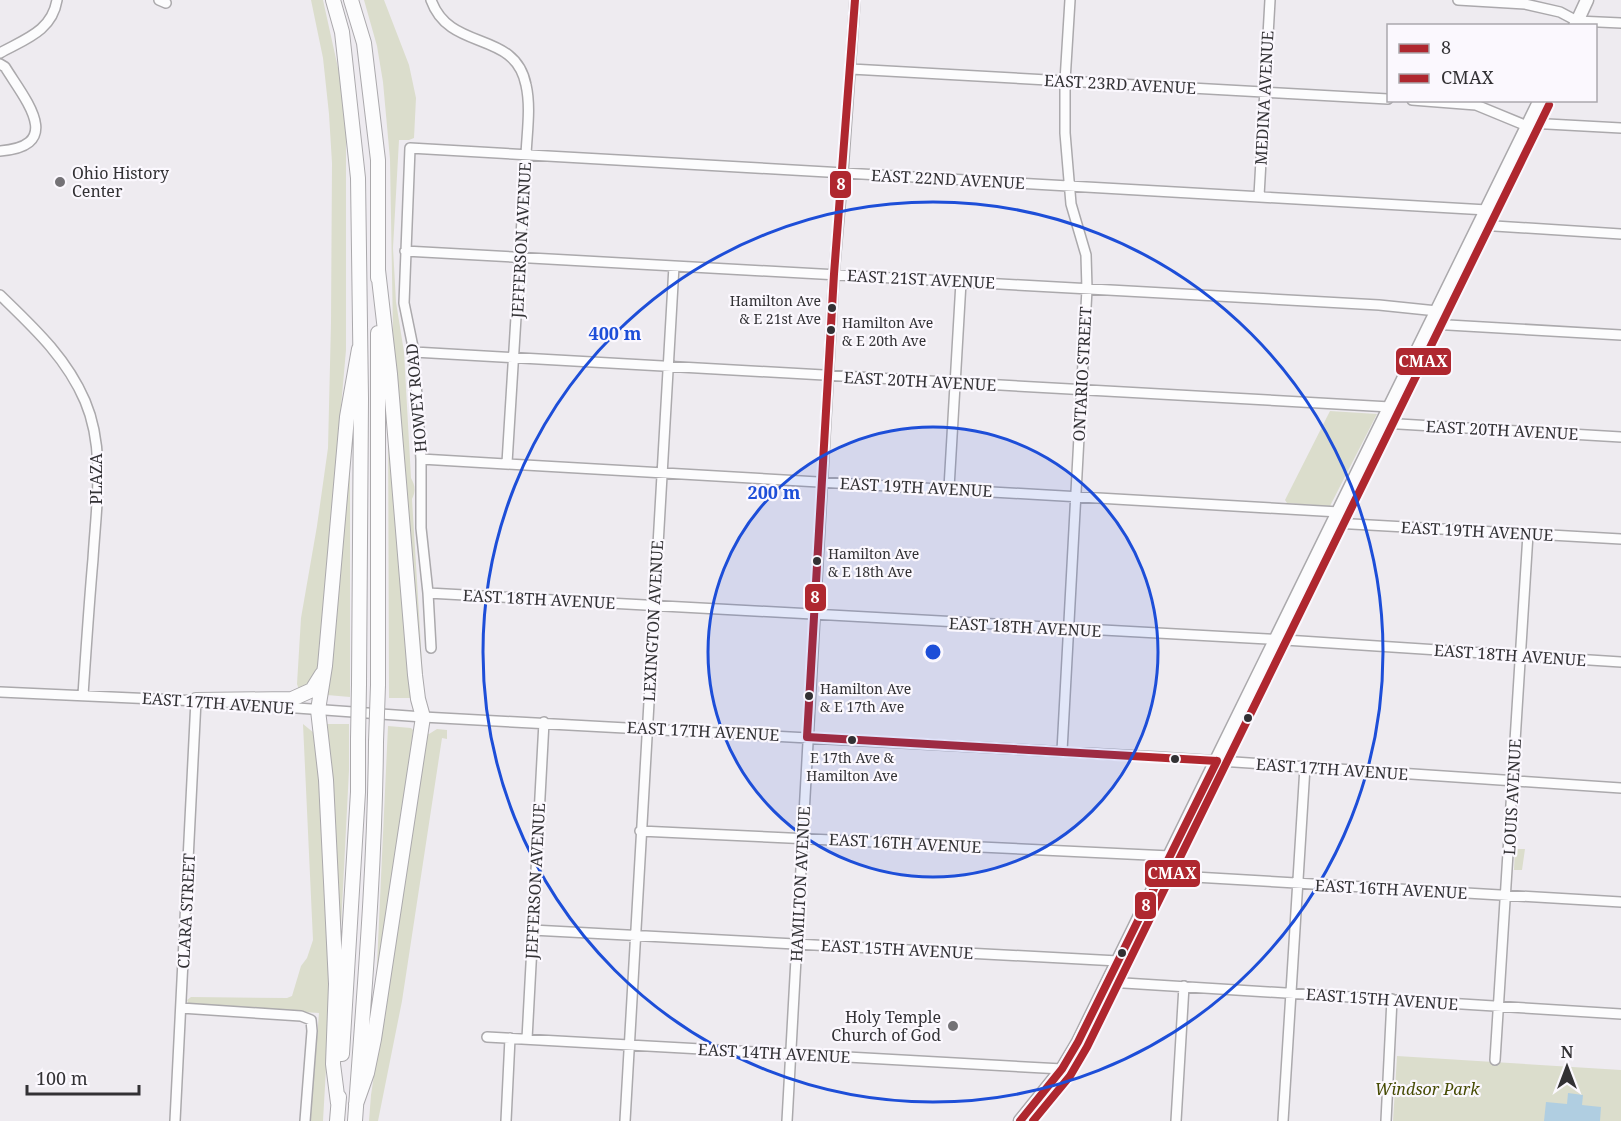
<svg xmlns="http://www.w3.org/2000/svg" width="1621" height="1121" viewBox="0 0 1621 1121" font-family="'Noto Serif',serif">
<rect width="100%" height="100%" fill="#eeebf0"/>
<path fill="#dbddcc" d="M 311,0 L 323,0 L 340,77 L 346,128 L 346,350 L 332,509 L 325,666 L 301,696 L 297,684 L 301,618 L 317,526 L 328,448 L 331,323 L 332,163 L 329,114 L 323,58 Z
M 364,0 L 384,0 L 409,65 L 416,98 L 414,138 L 409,140 L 399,140 L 393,248 L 396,302 L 404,352 L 411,478 C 415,485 416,491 412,499 L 424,696 L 421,689 L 393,332 L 390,159 L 383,82 L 377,46 Z
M 388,400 L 413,698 L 389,698 Z
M 1330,411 L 1377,414 L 1330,506 L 1287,503 L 1285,500 Z
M 350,440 L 350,697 L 327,695 Z
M 303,724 L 314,733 L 316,732 L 318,738 L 330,999 L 323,1121 L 310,1121 L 319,1013 L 189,1005 L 187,1000 L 191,997 L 287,998 L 292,996 L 301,966 L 307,958 L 313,940 Z
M 327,724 L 349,724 L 349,770 L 339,966 Z
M 388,726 L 411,728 L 413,730 L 394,880 L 376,986 Z
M 437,729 L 447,730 L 447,739 L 442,738 L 402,1001 L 378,1121 L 369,1121 L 371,1095 L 425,739 L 427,733 L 429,734 Z
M 1515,849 L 1525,849 L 1522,870 L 1514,870 Z
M 1397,1056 L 1621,1070 L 1621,1121 L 1393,1121 Z"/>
<path fill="#b0cee1" d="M 1568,1093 L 1583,1095 L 1582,1105 L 1601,1107 L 1600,1121 L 1544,1121 L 1546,1102 L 1567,1104 Z"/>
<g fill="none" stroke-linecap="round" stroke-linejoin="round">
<defs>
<path id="minor" d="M 159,0 L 166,3
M 431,0 C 450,53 515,29 526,85 C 531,107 527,132 526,155 L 507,463
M 1458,0 L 1525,4 L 1560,12 L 1577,21 L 1621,23
M 0,53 C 25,39 52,31 57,0
M 0,64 L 5,67 C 24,98 66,146 0,151
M 851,69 L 1388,99
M 1412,100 L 1476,105 L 1527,126
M 1529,123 L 1621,128
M 1259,196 L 1270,0
M 1479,225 L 1621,234
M 405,251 L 1379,305 L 1437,311
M 0,295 C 33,327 66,357 85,401 C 106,450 96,507 93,559 C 89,604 86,650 83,695
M 1431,324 L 1621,335
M 414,352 L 1390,407
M 1382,423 L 1621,437
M 421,459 L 1339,512
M 949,488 L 961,282
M 1334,523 L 1621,539
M 428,593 L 1285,640 L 1621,662
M 431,648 L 428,593 L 421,528 L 421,459 L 414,352 L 404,303 L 410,148 L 1487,210
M 0,692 L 199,701
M 255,705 L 423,717 L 1159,757 L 1621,788
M 1062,751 L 1087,289 L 1086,255 L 1071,204 L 1065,133 L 1065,81 L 1070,0
M 640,831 L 1170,856
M 1160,875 L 1621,902
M 532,930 L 1118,961
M 1108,982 L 1621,1014
M 181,1008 L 301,1016 L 311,1020 L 312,1031 L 305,1121
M 487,1037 L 1062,1069
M 527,1039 L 544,722
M 1495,1060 L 1528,534
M 175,1121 L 196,700
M 506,1121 L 510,1038
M 625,1121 L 674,266
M 787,1121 L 834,274 L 843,172 L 855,0
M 1176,1121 L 1184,986
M 1283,1121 L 1305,767
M 1386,1121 L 1392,999"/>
<path id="major" d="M 1575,26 L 1587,0
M 1020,1121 L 1062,1069 L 1078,1042 L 1540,100"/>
<path id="highway" d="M 333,0 L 342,32 L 358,178 L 361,398 L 359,684
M 351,0 L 364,43 L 378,160 L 378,278
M 378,685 L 378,333
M 196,700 L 292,699 L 312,690 L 322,674
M 342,1054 L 358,792 L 358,739
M 338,1103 L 333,1064 L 336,984 L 326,780 L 318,710 L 325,666 L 347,417 L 359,349
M 356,1104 L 367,1073 L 374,1039 L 423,717 L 418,699 L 415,675 L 390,374 L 378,270
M 337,1121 L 339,1097
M 355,1121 C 364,995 375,868 376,742"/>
</defs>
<use href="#minor" stroke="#aba9ac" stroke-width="12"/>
<use href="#major" stroke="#aba9ac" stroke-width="15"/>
<use href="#highway" stroke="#aba9ac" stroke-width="16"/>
<use href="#minor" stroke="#fcfcfd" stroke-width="9"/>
<use href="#major" stroke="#fcfcfd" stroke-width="12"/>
<use href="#highway" stroke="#fcfcfd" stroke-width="14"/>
<defs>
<path id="highway-bridge" d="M 358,739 L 359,684
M 376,742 L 378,685"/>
</defs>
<use href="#highway-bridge" stroke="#aba9ac" stroke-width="16" stroke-linecap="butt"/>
<use href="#highway-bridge" stroke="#fcfcfd" stroke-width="14"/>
<defs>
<path id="bus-1" d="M 807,737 L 834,274 L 855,0
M 807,737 L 1217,761
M 1020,1121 L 1062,1069 L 1078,1042 L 1217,761"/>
<path id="bus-2" d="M 1033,1121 L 1070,1076 L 1087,1047 L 1549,105"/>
</defs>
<use href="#bus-1" stroke="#fbf8fe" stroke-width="12"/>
<use href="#bus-2" stroke="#fbf8fe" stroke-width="12"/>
<use href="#bus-1" stroke="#af272f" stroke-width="8"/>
<use href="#bus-2" stroke="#af272f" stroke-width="8"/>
</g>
<circle cx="933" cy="652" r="225" fill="#1d4ed8" fill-opacity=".12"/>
<g fill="none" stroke="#1d4ed8" stroke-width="3">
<circle cx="933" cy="652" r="225"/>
<circle cx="933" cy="652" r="450"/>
</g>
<g fill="#747276" stroke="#fbf8fe" stroke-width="2">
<circle cx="60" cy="182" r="6"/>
<circle cx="953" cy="1026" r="6"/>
</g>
<g fill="#323134" stroke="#fbf8fe" stroke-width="2">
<circle cx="832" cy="308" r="5"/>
<circle cx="831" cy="330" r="5"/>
<circle cx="817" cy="561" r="5"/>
<circle cx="809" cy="696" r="5"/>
<circle cx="1248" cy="718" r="5"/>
<circle cx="852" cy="740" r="5"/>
<circle cx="1175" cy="759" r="5"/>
<circle cx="1122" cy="953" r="5"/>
</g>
<g text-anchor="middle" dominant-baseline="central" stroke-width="4.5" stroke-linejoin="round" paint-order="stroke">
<g font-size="14" fill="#323134" stroke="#fbf8fe" text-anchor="start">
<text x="821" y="300" text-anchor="end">Hamilton Ave<tspan x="821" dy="18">&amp; E 21st Ave</tspan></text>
<text x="842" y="322">Hamilton Ave<tspan x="842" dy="18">&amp; E 20th Ave</tspan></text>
<text x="828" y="553">Hamilton Ave<tspan x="828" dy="18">&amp; E 18th Ave</tspan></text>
<text x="820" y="688">Hamilton Ave<tspan x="820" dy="18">&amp; E 17th Ave</tspan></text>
<text x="852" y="757" text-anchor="middle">E 17th Ave &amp;<tspan x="852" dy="18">Hamilton Ave</tspan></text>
</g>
<g font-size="16" fill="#323134" stroke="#fbf8fe">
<text transform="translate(1120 84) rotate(3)">EAST 23RD AVENUE</text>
<text transform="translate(1264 98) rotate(-87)">MEDINA AVENUE</text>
<text transform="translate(948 179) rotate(3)">EAST 22ND AVENUE</text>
<text transform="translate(521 240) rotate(-87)">JEFFERSON AVENUE</text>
<text transform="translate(921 279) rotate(3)">EAST 21ST AVENUE</text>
<text transform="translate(1082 374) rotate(-87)">ONTARIO STREET</text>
<text transform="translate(920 381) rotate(3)">EAST 20TH AVENUE</text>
<text transform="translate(416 398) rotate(-95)">HOWEY ROAD</text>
<text transform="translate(1502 430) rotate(3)">EAST 20TH AVENUE</text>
<text transform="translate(96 479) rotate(-90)">PLAZA</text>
<text transform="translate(916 487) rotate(3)">EAST 19TH AVENUE</text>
<text transform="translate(1477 531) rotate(3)">EAST 19TH AVENUE</text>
<text transform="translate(539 599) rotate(3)">EAST 18TH AVENUE</text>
<text transform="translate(653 621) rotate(-87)">LEXINGTON AVENUE</text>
<text transform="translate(1025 627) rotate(3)">EAST 18TH AVENUE</text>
<text transform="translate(1510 655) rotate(4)">EAST 18TH AVENUE</text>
<text transform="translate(218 703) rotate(4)">EAST 17TH AVENUE</text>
<text transform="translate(703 731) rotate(3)">EAST 17TH AVENUE</text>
<text transform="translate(1332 769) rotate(4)">EAST 17TH AVENUE</text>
<text transform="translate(1512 797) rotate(-87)">LOUIS AVENUE</text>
<text transform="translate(905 843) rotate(3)">EAST 16TH AVENUE</text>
<text transform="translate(535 881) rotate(-87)">JEFFERSON AVENUE</text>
<text transform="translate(800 884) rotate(-87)">HAMILTON AVENUE</text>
<text transform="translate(1391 889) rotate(3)">EAST 16TH AVENUE</text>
<text transform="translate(186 911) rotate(-87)">CLARA STREET</text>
<text transform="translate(897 949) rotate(3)">EAST 15TH AVENUE</text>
<text transform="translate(1382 999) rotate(4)">EAST 15TH AVENUE</text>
<text transform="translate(774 1053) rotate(3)">EAST 14TH AVENUE</text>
</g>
<g font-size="16" fill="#323134" stroke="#fbf8fe" text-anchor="start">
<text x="72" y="173">Ohio History<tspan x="72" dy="18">Center</tspan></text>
<text x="941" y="1017" text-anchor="end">Holy Temple<tspan x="941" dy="18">Church of God</tspan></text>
</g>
<g font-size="16" font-style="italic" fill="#464b03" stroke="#fbf8fe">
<text x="1427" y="1089">Windsor Park</text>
</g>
</g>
<circle cx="933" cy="652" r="9" fill="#1d4ed8" stroke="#fbf8fe" stroke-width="3"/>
<g font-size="18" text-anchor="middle" font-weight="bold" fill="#1d4ed8" stroke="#fbf8fe" stroke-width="4.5" stroke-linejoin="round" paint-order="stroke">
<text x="615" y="340">400 m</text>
<text x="774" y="499">200 m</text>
</g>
<g stroke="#fbf8fe" stroke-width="2">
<rect x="829" y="170" width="23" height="29" rx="6" fill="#af272f"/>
<rect x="1395" y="347" width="57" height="29" rx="6" fill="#af272f"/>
<rect x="804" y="583" width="23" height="29" rx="6" fill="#af272f"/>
<rect x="1144" y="859" width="57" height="29" rx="6" fill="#af272f"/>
<rect x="1134" y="891" width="23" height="29" rx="6" fill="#af272f"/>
</g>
<g font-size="16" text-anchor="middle" font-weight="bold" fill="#fff">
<text x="841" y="190">8</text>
<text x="1423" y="367">CMAX</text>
<text x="815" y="603">8</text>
<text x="1172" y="879">CMAX</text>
<text x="1146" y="911">8</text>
</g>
<rect x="1387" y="24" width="210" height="78" fill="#fbf8fe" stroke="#aba8ad" stroke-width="1.5"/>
<rect x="1399" y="44" width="30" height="9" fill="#af272f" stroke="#aba8ad" stroke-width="1.5"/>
<text x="1441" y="54" font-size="18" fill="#323134">8</text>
<rect x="1399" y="74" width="30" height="9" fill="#af272f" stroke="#aba8ad" stroke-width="1.5"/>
<text x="1441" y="84" font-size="18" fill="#323134">CMAX</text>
<g transform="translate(1567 1067)" stroke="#fbf8fe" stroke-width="4.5" paint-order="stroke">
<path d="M0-4.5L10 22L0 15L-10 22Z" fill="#323134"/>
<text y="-9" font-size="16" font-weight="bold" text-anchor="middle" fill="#323134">N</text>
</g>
<path d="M27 1085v9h112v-9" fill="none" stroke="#323134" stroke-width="3"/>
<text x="36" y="1085" font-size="18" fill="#323134" stroke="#fbf8fe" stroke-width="4.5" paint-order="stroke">100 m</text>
</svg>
